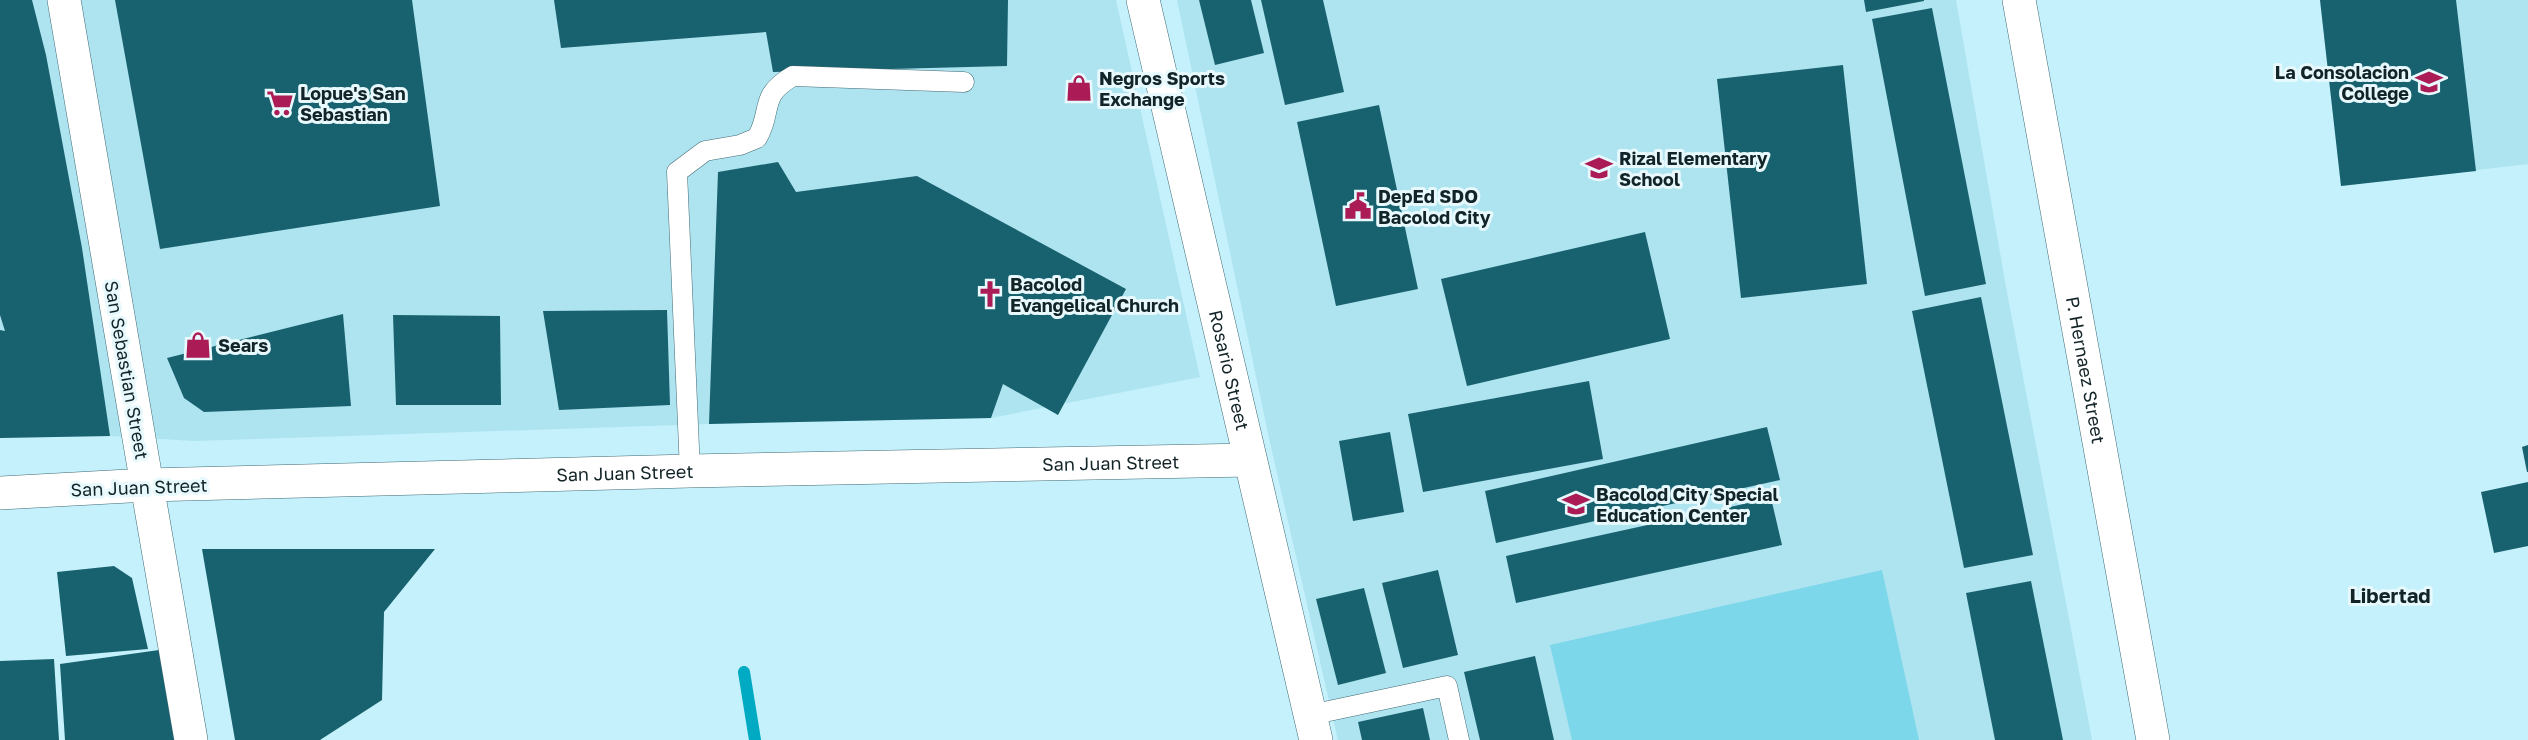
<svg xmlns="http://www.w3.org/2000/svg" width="2528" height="740" viewBox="0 0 2528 740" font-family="'Golos Text',sans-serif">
<rect width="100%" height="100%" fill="#c4f1fb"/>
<path fill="#aee3f0" d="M 0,0 L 1116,0 L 1200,377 L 991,418 L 709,424 L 194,441 L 110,436 L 0,438 Z
M 1177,0 L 1956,0 L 2006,287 L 2092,740 L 1338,740 L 1269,438 Z
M 2320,0 L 2528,0 L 2528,164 L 2341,186 Z"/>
<path fill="#7cd7ea" d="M 1882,570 L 1919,740 L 1572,740 L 1550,645 Z"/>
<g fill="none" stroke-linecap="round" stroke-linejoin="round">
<path stroke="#00aac3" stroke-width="12" d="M 744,672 L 755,740"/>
</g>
<path fill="#18616e" d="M 0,0 L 32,0 L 46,55 L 82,248 L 110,436 L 0,438 L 0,330 L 5,331 L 0,315 Z
M 115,0 L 412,0 L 440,206 L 160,249 Z
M 554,0 L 1008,0 L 1007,66 L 773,72 L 766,32 L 561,48 Z
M 1199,0 L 1251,0 L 1264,53 L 1215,65 Z
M 1261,0 L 1323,0 L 1344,92 L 1285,105 Z
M 1864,0 L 1924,0 L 1924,1 L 1866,12 Z
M 2320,0 L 2456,0 L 2476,171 L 2341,186 Z
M 1932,8 L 1986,284 L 1925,296 L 1872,19 Z
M 1843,65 L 1867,284 L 1741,298 L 1717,79 Z
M 1379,105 L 1418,289 L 1336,306 L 1297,122 Z
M 778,162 L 796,192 L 917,176 L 1126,289 L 1058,415 L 1003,384 L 991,418 L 709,424 L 718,172 Z
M 1645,232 L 1670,339 L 1467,386 L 1441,279 Z
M 1981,297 L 2033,555 L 1964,568 L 1912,311 Z
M 667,310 L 670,405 L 559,410 L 543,311 Z
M 343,314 L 351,406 L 204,412 L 184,398 L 167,358 Z
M 393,315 L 500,316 L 501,405 L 396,405 Z
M 1589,381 L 1603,459 L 1423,492 L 1408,414 Z
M 1767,427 L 1780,480 L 1496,543 L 1485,491 Z
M 1390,432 L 1404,512 L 1353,521 L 1339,441 Z
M 2528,445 L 2528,472 L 2527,472 L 2522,447 Z
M 2528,482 L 2528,546 L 2494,553 L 2481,492 Z
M 1771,498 L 1782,545 L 1516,603 L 1506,556 Z
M 202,549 L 435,549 L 384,612 L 382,700 L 320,740 L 235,740 Z
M 114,566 L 132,578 L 148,649 L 66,656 L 57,572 Z
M 1438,570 L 1458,655 L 1403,668 L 1382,583 Z
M 2031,581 L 2063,740 L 1995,740 L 1966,593 Z
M 1364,588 L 1386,673 L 1338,685 L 1316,599 Z
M 159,650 L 177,740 L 65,740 L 60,664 Z
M 1535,656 L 1554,740 L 1480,740 L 1464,672 Z
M 54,659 L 59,740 L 0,740 L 0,661 Z
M 1423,708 L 1430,740 L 1362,740 L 1358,722 Z"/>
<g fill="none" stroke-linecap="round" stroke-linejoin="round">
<defs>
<path id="service" d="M 690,471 L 677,172 L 705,151 L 740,145 L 757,138 C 773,111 758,96 793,76 L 964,82
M 1310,715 L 1447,686 L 1459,740"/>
<g id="minor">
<path id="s1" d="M 2019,0 L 2153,740"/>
<path d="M 147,485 L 191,740"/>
</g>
<g id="tertiary">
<path id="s2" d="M 1143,0 L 1316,740"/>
<path id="s3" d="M 147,485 L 690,471 L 1250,460"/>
</g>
<path id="primary" d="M 0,493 L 147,485 L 64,0"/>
</defs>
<use href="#service" stroke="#416a73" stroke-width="21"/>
<use href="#minor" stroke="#416a73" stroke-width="34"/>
<use href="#tertiary" stroke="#416a73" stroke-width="34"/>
<use href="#primary" stroke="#416a73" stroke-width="34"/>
<use href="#service" stroke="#fff" stroke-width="20"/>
<use href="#minor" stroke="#fff" stroke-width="33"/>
<use href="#tertiary" stroke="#fff" stroke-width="33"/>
<use href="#primary" stroke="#fff" stroke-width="33"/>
</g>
<defs>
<symbol id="university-bare" viewBox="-9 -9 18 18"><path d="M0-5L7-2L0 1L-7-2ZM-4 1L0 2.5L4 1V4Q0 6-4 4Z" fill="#ab1b56" stroke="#e7f9fd" stroke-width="2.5" paint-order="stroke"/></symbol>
<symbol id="shop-bare" viewBox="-9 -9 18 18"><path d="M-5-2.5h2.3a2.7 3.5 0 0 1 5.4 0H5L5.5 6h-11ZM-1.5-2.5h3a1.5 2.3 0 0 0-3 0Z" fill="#ab1b56" stroke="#e7f9fd" stroke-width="2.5" paint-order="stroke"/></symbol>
<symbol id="supermarket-bare" viewBox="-9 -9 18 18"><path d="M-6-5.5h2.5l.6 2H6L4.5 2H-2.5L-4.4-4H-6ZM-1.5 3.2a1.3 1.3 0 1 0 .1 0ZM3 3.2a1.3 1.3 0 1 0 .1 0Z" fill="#ab1b56" stroke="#e7f9fd" stroke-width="2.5" paint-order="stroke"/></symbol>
<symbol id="school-bare" viewBox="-9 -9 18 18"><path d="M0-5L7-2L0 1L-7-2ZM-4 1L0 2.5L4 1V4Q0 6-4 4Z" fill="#ab1b56" stroke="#e7f9fd" stroke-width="2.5" paint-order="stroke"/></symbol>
<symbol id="civic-bare" viewBox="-9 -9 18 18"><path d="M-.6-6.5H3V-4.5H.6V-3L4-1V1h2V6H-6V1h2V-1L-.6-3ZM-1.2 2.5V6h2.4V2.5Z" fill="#ab1b56" stroke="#e7f9fd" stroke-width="2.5" paint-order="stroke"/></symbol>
<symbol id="church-bare" viewBox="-9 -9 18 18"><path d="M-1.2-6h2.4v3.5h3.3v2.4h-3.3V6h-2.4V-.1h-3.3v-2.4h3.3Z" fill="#ab1b56" stroke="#e7f9fd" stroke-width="2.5" paint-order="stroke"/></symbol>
</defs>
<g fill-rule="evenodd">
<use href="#university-bare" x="2410" y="63" width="38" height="38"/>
<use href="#shop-bare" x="1060" y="69" width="38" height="38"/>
<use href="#supermarket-bare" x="261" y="84" width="38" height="38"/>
<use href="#school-bare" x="1580" y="149" width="38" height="38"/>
<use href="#civic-bare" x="1339" y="187" width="38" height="38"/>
<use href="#church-bare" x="971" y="275" width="38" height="38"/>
<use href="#shop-bare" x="179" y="326" width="38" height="38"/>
<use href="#school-bare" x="1557" y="485" width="38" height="38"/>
</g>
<g text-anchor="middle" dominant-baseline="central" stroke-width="6" stroke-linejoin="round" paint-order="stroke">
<g font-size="18" font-weight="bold" fill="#132428" stroke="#e7f9fd" text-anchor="start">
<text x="2409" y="72" text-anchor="end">La Consolacion<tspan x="2409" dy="21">College</tspan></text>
<text x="1099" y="78">Negros Sports<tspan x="1099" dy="21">Exchange</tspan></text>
<text x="300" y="93">Lopue's San<tspan x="300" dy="21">Sebastian</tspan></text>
<text x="1619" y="158">Rizal Elementary<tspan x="1619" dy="21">School</tspan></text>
<text x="1378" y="196">DepEd SDO<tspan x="1378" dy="21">Bacolod City</tspan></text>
<text x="1010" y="284">Bacolod<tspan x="1010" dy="21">Evangelical Church</tspan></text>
<text x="218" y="345">Sears</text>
<text x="1596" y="494">Bacolod City Special<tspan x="1596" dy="21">Education Center</tspan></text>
</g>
<g font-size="18" fill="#132428" stroke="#e7f9fd">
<text transform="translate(127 370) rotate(80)">San Sebastian Street</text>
<text stroke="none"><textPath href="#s2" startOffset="380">Rosario Street</textPath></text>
<text stroke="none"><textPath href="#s1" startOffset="376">P. Hernaez Street</textPath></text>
<text stroke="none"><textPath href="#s3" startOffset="964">San Juan Street</textPath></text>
<text stroke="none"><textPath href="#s3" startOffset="478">San Juan Street</textPath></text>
<text transform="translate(139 487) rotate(-2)">San Juan Street</text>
</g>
<g font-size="20" font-weight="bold" fill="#132428" stroke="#e7f9fd">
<text x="2390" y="595">Libertad</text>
</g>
</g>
</svg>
